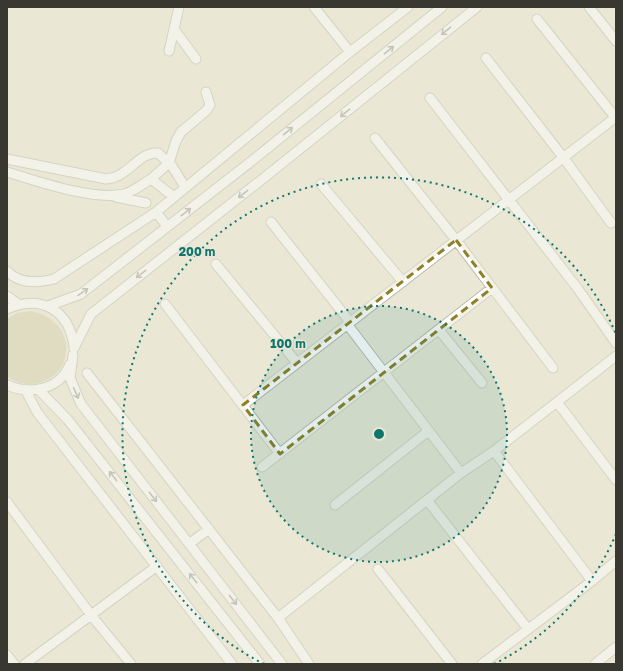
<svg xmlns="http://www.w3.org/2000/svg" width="623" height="671" viewBox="0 0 623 671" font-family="'Golos Text',sans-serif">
<rect width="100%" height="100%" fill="#eae7d6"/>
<path fill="#d3ceab" d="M 31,311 C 83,322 74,385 27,384 C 20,383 12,381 7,376 L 7,319 L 17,313 Z"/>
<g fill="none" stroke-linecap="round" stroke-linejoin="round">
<defs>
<path id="minor" d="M 314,7 L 350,52
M 589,7 L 616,41
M 537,19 L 615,117
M 174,29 L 196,59
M 169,51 L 179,7
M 486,58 L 563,157 L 611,223
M 430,98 L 578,289 L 616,343
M 375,138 L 456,240 L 553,368
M 7,159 L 106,179 C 128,178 139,151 158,153 L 172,166 L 185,187
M 7,172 C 37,181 93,201 124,194 C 133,192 142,184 151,179 L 174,197
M 151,179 L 169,163 L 176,141 L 181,132 L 207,110 L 210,105 L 206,92
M 321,184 L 403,282
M 116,197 L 146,203
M 156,212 L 167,226
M 271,222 L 350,322
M 216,264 L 297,363
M 7,271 C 19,284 38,283 54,279 L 156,212 L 350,52 L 408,7
M 7,296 L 18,304
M 165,304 L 280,454
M 48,306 L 81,294 L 253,160 L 442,7
M 7,309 C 41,294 69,310 74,346
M 347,324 L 461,473
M 439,330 L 482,383
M 74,348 L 91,314 L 265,177 L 477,7
M 73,355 L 70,378 L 81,404 L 282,664
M 87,373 L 278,618 L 309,664
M 7,385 C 30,395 60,390 70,364
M 39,390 L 68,420 L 260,664
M 26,391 L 37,412 L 232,664
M 557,402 L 616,480
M 243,405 L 616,117
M 494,451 L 592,581
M 262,467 L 492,288
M 427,500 L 528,629
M 7,502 L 91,615 L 131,664
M 335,505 L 427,432
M 189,544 L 209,529
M 378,569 L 452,664
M 278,618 L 461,473 L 494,451 L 616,356
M 7,655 L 14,664
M 25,664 L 157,566
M 482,664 L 592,581 L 616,561
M 595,664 L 616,647"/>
</defs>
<use href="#minor" stroke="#bdbaaa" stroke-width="11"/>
<use href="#minor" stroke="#fff" stroke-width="9"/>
</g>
<defs><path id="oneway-shaft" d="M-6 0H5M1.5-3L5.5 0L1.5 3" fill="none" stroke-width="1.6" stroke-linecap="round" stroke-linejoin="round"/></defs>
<g stroke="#9c9b98">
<use href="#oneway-shaft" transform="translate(446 31) rotate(141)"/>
<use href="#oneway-shaft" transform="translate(389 50) rotate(-39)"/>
<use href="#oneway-shaft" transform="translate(345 113) rotate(141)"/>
<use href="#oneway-shaft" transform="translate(288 131) rotate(-39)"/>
<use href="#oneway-shaft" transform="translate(243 194) rotate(142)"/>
<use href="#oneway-shaft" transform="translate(186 212) rotate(-38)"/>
<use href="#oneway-shaft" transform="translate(141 274) rotate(142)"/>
<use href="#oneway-shaft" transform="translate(83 292) rotate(-35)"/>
<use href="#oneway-shaft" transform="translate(76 393) rotate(66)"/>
<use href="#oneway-shaft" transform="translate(113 476) rotate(-128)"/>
<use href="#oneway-shaft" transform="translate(153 497) rotate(52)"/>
<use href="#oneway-shaft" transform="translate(193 578) rotate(-128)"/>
<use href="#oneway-shaft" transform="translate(233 600) rotate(52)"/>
</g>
<path d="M0 0H623V671H0ZM 456,240 L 492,288 L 280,454 L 243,405 Z" fill="#eae7d6" fill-opacity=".55" fill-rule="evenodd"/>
<path fill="none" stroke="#8e8027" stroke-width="3" stroke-dasharray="8 5" stroke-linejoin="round" d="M 456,240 L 492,288 L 280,454 L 243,405 Z"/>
<circle cx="379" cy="434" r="128" fill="#0f766e" fill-opacity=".12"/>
<g fill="none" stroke="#0f766e" stroke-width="2" stroke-dasharray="2 4">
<circle cx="379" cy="434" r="128"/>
<path d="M616 534A257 257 0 0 1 494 664M264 664A257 257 0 1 1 616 334"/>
</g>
<circle cx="379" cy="434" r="6" fill="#0f766e" stroke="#eae7d6" stroke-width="2"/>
<g font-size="12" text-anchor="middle" font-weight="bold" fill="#0f766e" stroke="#eae7d6" stroke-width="3" stroke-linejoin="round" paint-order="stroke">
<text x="197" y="256">200 m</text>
<text x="288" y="348">100 m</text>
</g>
<rect width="623" height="671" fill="none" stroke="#383730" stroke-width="16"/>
</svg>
